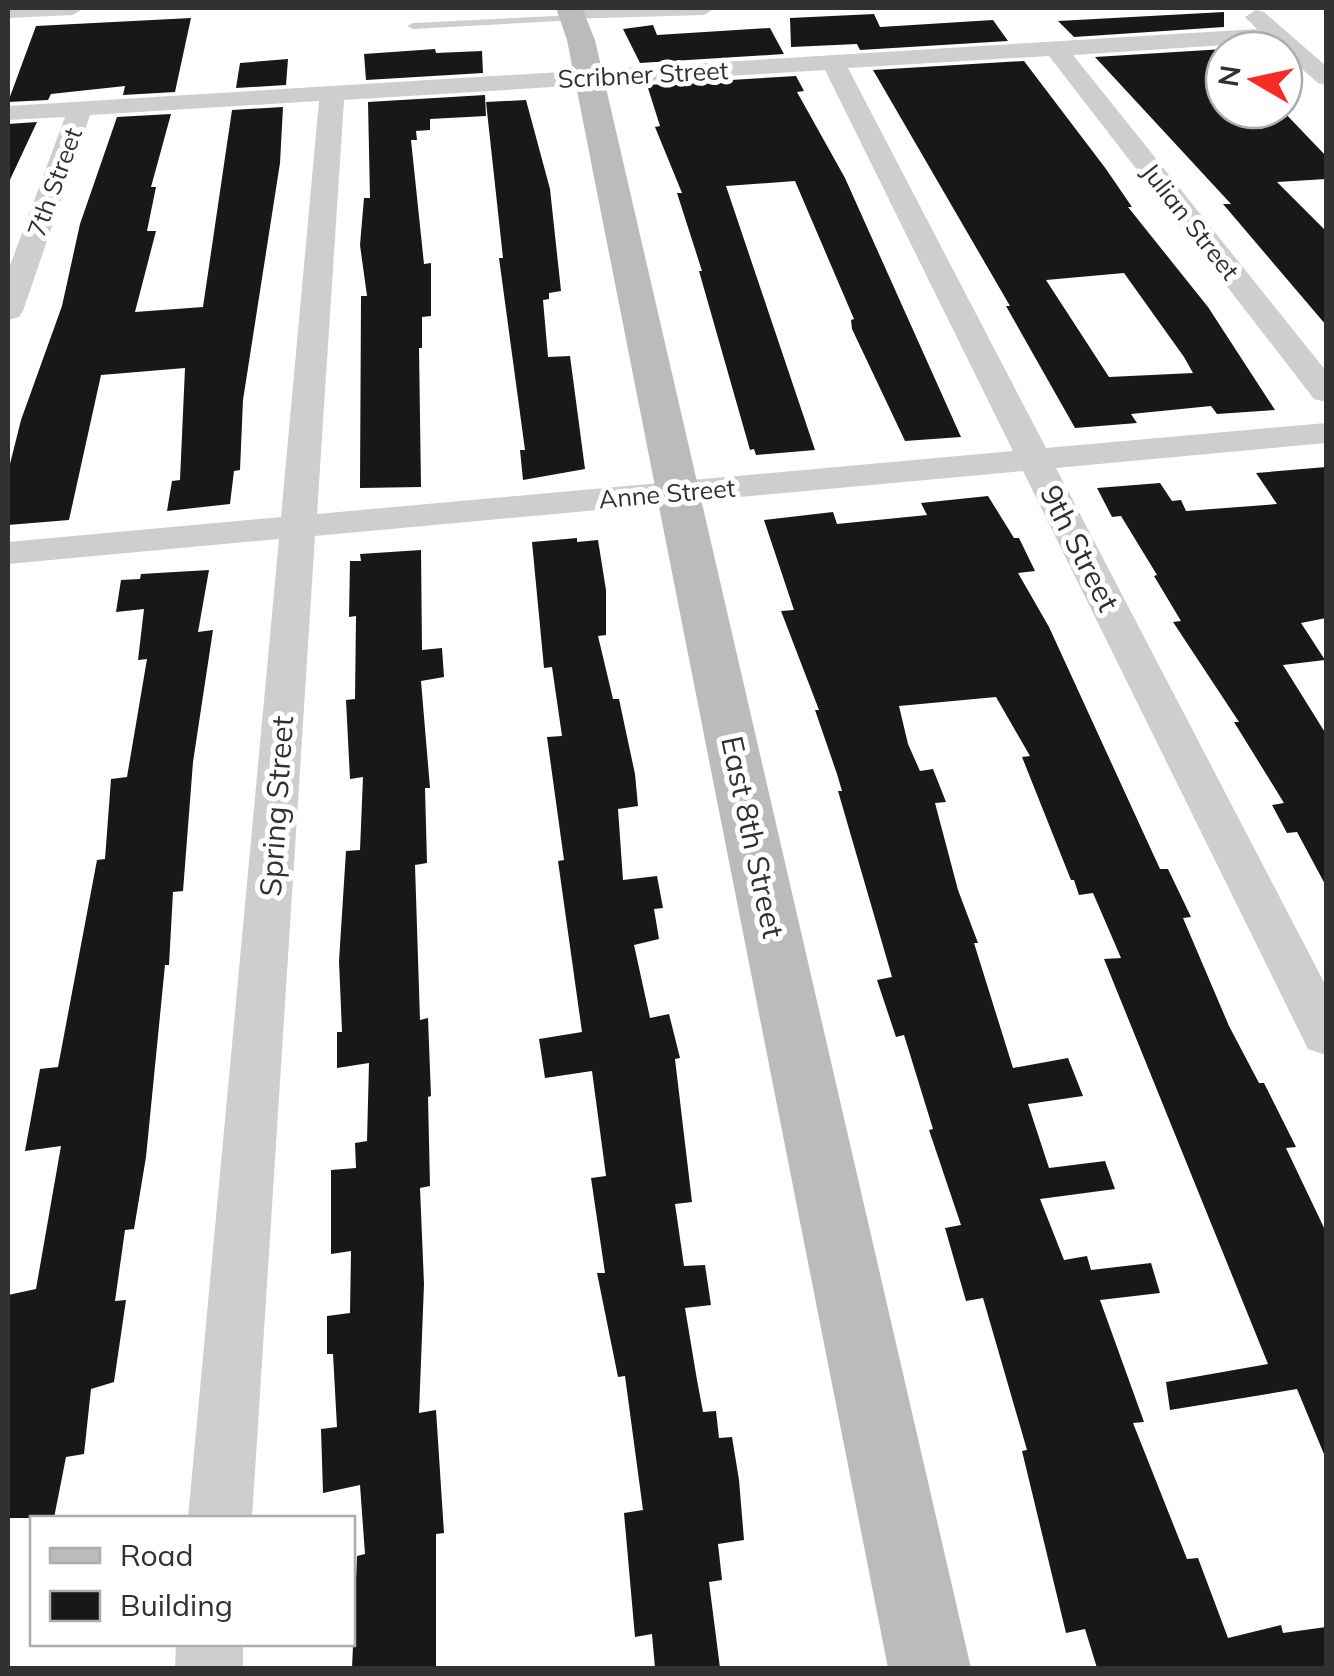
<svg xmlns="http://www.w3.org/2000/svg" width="1334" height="1676" viewBox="0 0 1334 1676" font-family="Mulish,sans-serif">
<rect width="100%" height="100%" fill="#fff"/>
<path fill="#181818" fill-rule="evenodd" d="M 1224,12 L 1224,27 L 1074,37 L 1058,21 Z
M 874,14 L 880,27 L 993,20 L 1008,41 L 860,50 L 857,44 L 791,47 L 790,18 Z
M 191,18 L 175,92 L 123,95 L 125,86 L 51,94 L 48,100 L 8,102 L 36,26 Z
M 653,25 L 657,35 L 770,28 L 784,54 L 640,63 L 623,29 Z
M 435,49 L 436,53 L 482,51 L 483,73 L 366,80 L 364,54 Z
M 1224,49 L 1224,113 L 1282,110 L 1326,156 L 1326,179 L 1277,182 L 1326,231 L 1326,325 L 1223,204 L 1231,204 L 1095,57 Z
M 288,59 L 286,85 L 236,88 L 240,63 Z
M 1024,61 L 1106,169 L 1132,207 L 1128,207 L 1208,307 L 1275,410 L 1217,414 L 1211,406 L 1131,414 L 1137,423 L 1075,428 L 1006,306 L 1010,306 L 873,70 ZM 1124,273 L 1184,357 L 1193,373 L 1109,377 L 1046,280 Z
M 796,76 L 804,91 L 797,92 L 845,178 L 961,437 L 905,441 L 852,329 L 851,320 L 854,319 L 795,181 L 726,186 L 815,450 L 756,455 L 754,449 L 750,450 L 699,271 L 702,271 L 677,193 L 682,193 L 655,127 L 660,126 L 647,85 Z
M 485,95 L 486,116 L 430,119 L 430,130 L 416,131 L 417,140 L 411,140 L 424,264 L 431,263 L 431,316 L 422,317 L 422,348 L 419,348 L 421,487 L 360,488 L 361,296 L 367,296 L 360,245 L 364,198 L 370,198 L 368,102 Z
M 526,100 L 550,189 L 561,291 L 549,293 L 549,299 L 543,300 L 548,357 L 570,356 L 585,469 L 523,480 L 520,450 L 525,450 L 499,258 L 503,258 L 486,102 Z
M 283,107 L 280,163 L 243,400 L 240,470 L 234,471 L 230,504 L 167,511 L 172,481 L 180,480 L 185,368 L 101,375 L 69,520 L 8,525 L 8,472 L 21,420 L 62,306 L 80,224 L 117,117 L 171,114 L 151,187 L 156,187 L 147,231 L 156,231 L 135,312 L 203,307 L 232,110 Z
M 37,122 L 8,184 L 8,124 Z
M 1326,467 L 1326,618 L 1301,623 L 1325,660 L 1283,665 L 1326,734 L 1326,886 L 1297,832 L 1287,833 L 1272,805 L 1284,803 L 1234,722 L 1239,722 L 1173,622 L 1181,621 L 1154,576 L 1157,575 L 1121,516 L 1112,517 L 1097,488 L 1160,483 L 1172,501 L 1181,500 L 1186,511 L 1277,504 L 1256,473 Z
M 988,496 L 1014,538 L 1019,538 L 1035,571 L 1018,573 L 1049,627 L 1160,869 L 1168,869 L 1191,917 L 1183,918 L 1229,1026 L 1259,1083 L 1264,1083 L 1296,1147 L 1286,1148 L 1326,1232 L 1326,1459 L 1297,1389 L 1170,1410 L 1166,1382 L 1268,1364 L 1104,959 L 1121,958 L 1093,893 L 1079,895 L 1074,880 L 1071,880 L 1022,757 L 1030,756 L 996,697 L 899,706 L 908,744 L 920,771 L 933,769 L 946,802 L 935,803 L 958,890 L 978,943 L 974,943 L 1013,1068 L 1068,1058 L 1083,1096 L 1028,1104 L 1049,1168 L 1105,1161 L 1115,1189 L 1040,1199 L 1064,1260 L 1087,1256 L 1091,1270 L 1151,1263 L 1160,1293 L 1100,1300 L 1144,1422 L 1133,1423 L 1187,1559 L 1198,1558 L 1228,1638 L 1281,1625 L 1283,1633 L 1326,1627 L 1326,1668 L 1097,1668 L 1085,1629 L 1066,1633 L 1022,1451 L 1027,1450 L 983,1298 L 966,1301 L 945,1228 L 961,1225 L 929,1130 L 933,1129 L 904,1035 L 896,1037 L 877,980 L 892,977 L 838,791 L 842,791 L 837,774 L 815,710 L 819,710 L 781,611 L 794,610 L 764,520 L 833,512 L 837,524 L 927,515 L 921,503 Z
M 577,538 L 577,542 L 598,540 L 606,590 L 606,635 L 598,636 L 613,699 L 619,699 L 635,774 L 638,806 L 618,809 L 623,880 L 657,876 L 663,908 L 654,909 L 659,939 L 634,945 L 650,1018 L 669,1014 L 680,1058 L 675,1059 L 692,1202 L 675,1204 L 684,1266 L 705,1265 L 711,1305 L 685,1308 L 697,1380 L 703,1412 L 716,1411 L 719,1438 L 732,1437 L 739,1480 L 744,1540 L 718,1544 L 722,1580 L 709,1582 L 720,1668 L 655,1668 L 652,1634 L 635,1637 L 624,1513 L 643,1510 L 625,1376 L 618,1377 L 597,1273 L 605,1273 L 591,1178 L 606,1176 L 592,1071 L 545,1078 L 539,1039 L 582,1032 L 558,861 L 564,860 L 547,737 L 562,736 L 552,667 L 544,668 L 532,542 Z
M 421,550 L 422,650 L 442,648 L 444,677 L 421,681 L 430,788 L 425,788 L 427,863 L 415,865 L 420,1020 L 428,1018 L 431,1096 L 428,1097 L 430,1186 L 420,1188 L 424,1284 L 419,1413 L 436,1410 L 444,1533 L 436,1534 L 436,1668 L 352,1668 L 357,1556 L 365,1554 L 360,1485 L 323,1493 L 321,1429 L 337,1427 L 333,1354 L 327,1354 L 327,1316 L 350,1313 L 351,1251 L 331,1254 L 331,1170 L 356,1168 L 355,1143 L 367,1141 L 369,1063 L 337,1068 L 337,1032 L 342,1032 L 339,961 L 346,851 L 360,850 L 363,777 L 350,779 L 346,700 L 355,699 L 356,616 L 349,617 L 350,561 L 361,561 L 360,554 Z
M 209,570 L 198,632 L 213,630 L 193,762 L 183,891 L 173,892 L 169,965 L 165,965 L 146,1157 L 134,1229 L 125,1230 L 115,1301 L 126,1300 L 114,1382 L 91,1389 L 84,1454 L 66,1457 L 54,1518 L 8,1518 L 8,1295 L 36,1289 L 61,1146 L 25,1151 L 40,1069 L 58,1067 L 97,860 L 105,859 L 111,779 L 127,777 L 147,659 L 138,660 L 144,609 L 116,612 L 121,580 L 140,579 L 141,574 Z"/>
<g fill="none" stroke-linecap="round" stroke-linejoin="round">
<path fill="#cecece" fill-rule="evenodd" d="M 574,15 L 578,20 L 413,29 L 407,26 L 413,23 Z"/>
<path fill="#cecece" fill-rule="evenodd" d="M 8,8 L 84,8 L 73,15 L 8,18 Z
M 572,8 L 715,8 L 704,15 L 565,19 L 562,14 Z
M 1256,10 L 1264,12 L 1326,66 L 1326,85 L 1318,83 L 1271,42 L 1073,55 L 1326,371 L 1326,402 L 1314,399 L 1049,56 L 848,68 L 1046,448 L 1326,423 L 1326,443 L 1056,468 L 1326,986 L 1326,1055 L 1308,1049 L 1023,471 L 315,536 L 252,1518 L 188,1518 L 279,539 L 8,564 L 8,542 L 281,517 L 319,101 L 90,115 L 23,311 L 19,317 L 8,320 L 8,271 L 65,117 L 8,120 L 8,106 L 1257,29 L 1245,17 ZM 825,70 L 1013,451 L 317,514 L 344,100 Z
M 176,1644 L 243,1644 L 243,1668 L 175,1668 Z"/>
<path fill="#bbb" fill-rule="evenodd" d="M 556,8 L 582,8 L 595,40 L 971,1668 L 888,1668 L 567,40 Z"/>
</g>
<g text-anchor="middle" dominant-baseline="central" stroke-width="10" stroke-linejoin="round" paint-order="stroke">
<g font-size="25" fill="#313131" stroke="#fff">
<text transform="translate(643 74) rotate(-3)">Scribner Street</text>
<text transform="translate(54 182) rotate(-70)">7th Street</text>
<text transform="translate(1191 221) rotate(52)">Julian Street</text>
<text transform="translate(667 493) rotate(-5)">Anne Street</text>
</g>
<g font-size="30" fill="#313131" stroke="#fff">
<text transform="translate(1080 548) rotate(63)">9th Street</text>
<text transform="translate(276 806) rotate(-86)">Spring Street</text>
<text transform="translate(753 837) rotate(78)">East 8th Street</text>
</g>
</g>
<rect width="1334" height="1676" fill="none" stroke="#313131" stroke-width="20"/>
<rect x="30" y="1516" width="325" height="130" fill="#ffffff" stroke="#adadad" stroke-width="2.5"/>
<rect x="50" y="1548" width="50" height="15" fill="#bbbbbb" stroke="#adadad" stroke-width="2.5"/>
<text x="120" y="1566" font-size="30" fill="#313131">Road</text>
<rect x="50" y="1591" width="50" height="30" fill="#181818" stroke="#adadad" stroke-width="2.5"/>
<text x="120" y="1616" font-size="30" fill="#313131">Building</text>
<g transform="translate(1254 80) rotate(279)"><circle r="48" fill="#ffffff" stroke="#adadad" stroke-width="2.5"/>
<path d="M0-8L18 38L0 25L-18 38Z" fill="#f62b25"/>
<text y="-15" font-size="28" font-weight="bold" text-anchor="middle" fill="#313131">N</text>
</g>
</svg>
